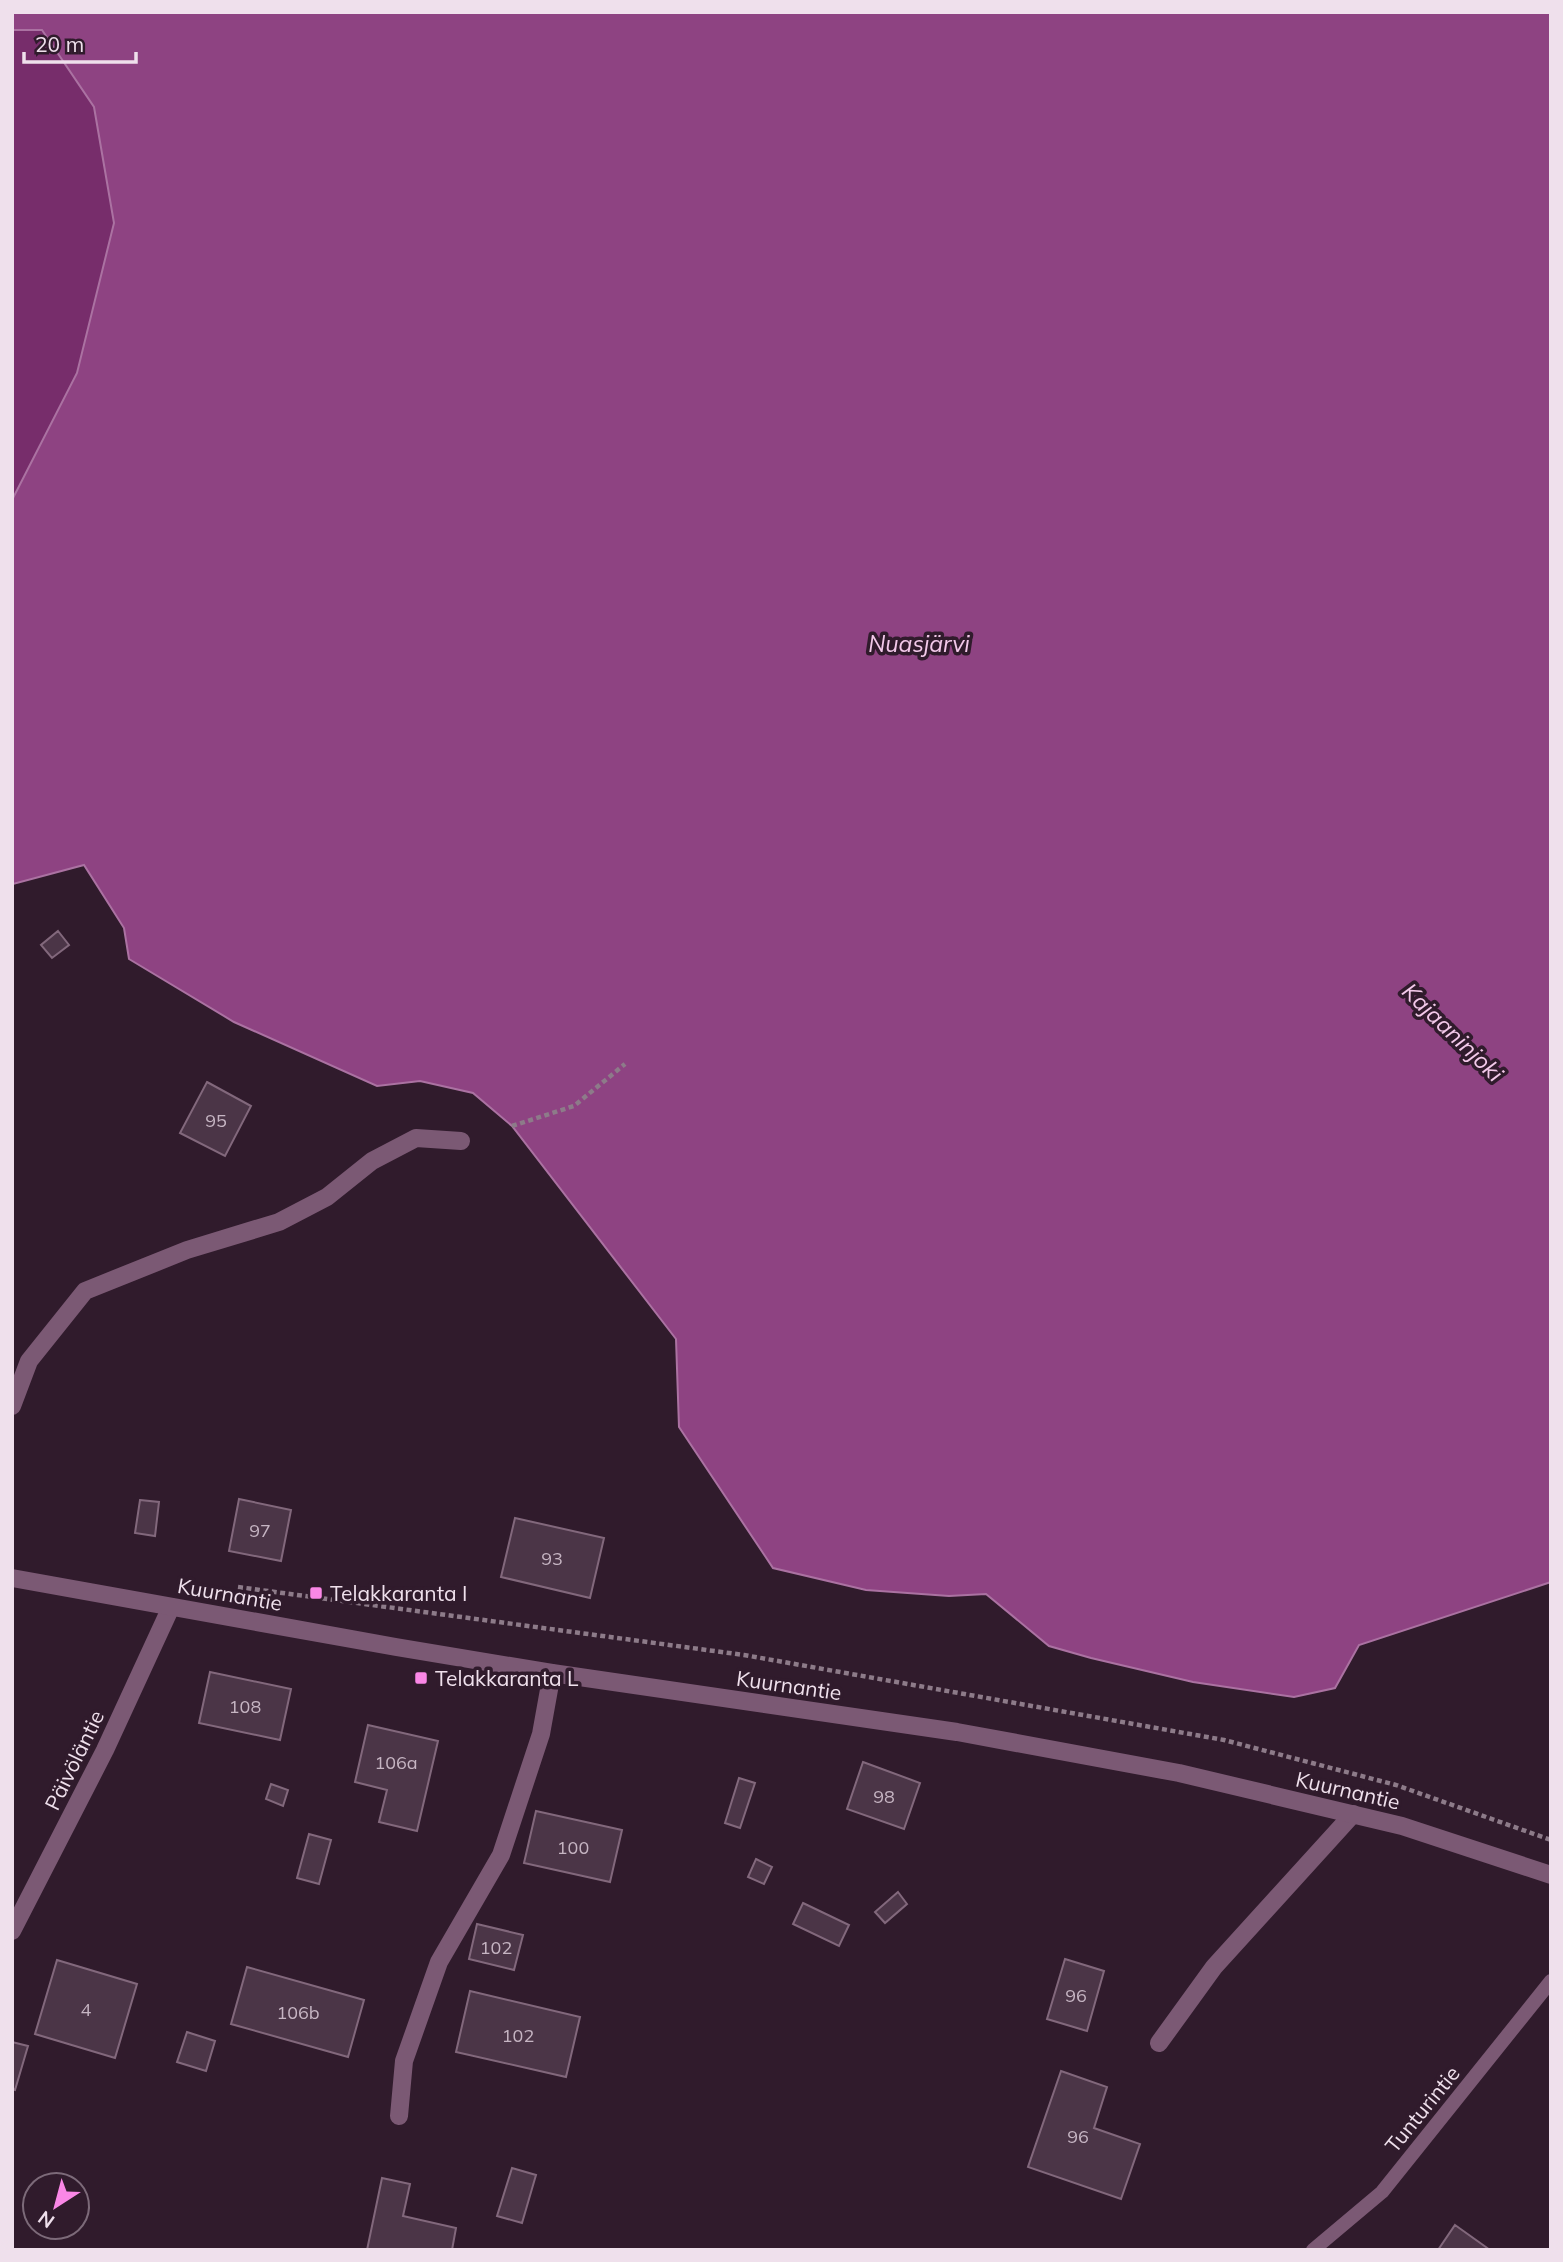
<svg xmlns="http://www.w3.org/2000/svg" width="1563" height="2262" viewBox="0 0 1563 2262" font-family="Mulish,sans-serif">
<rect width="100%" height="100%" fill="#301b2c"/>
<path fill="#772d6b" d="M 41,29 L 94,107 L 114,223 L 77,373 L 12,500 L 12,30 Z"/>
<path fill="#8e4382" stroke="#ab72a2" stroke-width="2" d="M 12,12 L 1551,12 L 1551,1582 L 1359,1645 L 1335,1688 L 1294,1697 L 1193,1682 L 1091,1658 L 1049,1646 L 986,1594 L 949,1596 L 866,1590 L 773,1568 L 679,1427 L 676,1339 L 512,1126 L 473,1093 L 420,1081 L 377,1086 L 234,1022 L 129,959 L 124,928 L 84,865 L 13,884 L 12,500 L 77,373 L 114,223 L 94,107 L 42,30 L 12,30 Z"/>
<path fill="#4b3547" stroke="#82687c" stroke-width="2" d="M 58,931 L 69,945 L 52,958 L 41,945 Z
M 207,1082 L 251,1106 L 225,1156 L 180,1133 Z
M 239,1499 L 291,1510 L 281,1561 L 229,1551 Z
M 140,1500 L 159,1502 L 155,1536 L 135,1533 Z
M 515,1518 L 604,1538 L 590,1598 L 501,1577 Z
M 210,1672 L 291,1689 L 280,1740 L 199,1723 Z
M 368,1725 L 438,1741 L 417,1831 L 379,1822 L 387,1790 L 355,1782 Z
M 863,1762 L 920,1783 L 904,1829 L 847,1809 Z
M 739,1778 L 755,1783 L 740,1828 L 725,1823 Z
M 271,1784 L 288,1790 L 283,1806 L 266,1799 Z
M 536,1811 L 622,1830 L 610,1882 L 524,1863 Z
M 309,1834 L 331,1840 L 319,1884 L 297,1878 Z
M 756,1859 L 772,1867 L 764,1884 L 748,1877 Z
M 898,1892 L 907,1904 L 885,1923 L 875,1912 Z
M 803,1903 L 849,1925 L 839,1946 L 793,1924 Z
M 477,1924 L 523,1935 L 514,1970 L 469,1959 Z
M 1065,1959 L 1104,1971 L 1087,2031 L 1047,2019 Z
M 57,1960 L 137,1984 L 115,2058 L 35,2034 Z
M 247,1967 L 364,2000 L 348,2057 L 231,2024 Z
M 470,1991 L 580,2017 L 566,2077 L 456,2052 Z
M 187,2032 L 215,2041 L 206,2071 L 177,2062 Z
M 12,2042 L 28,2046 L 15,2090 L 12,2089 Z
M 1061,2071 L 1107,2087 L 1094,2128 L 1140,2144 L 1121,2199 L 1028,2167 Z
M 512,2168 L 536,2175 L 522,2223 L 497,2216 Z
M 382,2178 L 410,2184 L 403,2216 L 456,2228 L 452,2250 L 367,2250 Z
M 1455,2225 L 1490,2250 L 1438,2250 Z"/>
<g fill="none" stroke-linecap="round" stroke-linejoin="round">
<path stroke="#8d7b89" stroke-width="4.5" stroke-dasharray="5 3.5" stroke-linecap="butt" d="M 512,1126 L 574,1106 L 625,1064
M 238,1587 L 744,1655 L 1224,1740 L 1396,1785 L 1551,1840"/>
<path stroke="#7b5974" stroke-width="14" d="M 1313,2250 L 1382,2192 L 1551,1981"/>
<path stroke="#7b5974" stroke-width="18" d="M 12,1406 L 29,1361 L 85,1291 L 187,1250 L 279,1222 L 327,1197 L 372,1161 L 416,1138 L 461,1141
M 12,1931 L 105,1750 L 171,1607
M 1159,2043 L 1214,1967 L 1353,1814
M 399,2116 L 404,2061 L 439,1962 L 501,1855 L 541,1734 L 552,1673"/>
<path stroke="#7b5974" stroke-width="18" d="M 12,1578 L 396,1647 L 552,1673 L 957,1732 L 1179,1773 L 1402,1826 L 1551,1875"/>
</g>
<g fill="#fa87e6" stroke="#301b2c" stroke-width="2.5">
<rect x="309" y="1586" width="14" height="14" rx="3.5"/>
<rect x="414" y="1671" width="14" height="14" rx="3.5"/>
</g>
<g text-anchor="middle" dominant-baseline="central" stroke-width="7" stroke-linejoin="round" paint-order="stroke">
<g font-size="18" fill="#c6b5c3">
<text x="216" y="1120">95</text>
<text x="260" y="1530">97</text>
<text x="552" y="1558">93</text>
<text x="245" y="1706">108</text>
<text x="396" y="1762">106a</text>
<text x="884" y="1796">98</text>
<text x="573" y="1847">100</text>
<text x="496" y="1947">102</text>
<text x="1076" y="1995">96</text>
<text x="86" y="2009">4</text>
<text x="298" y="2012">106b</text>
<text x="518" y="2035">102</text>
<text x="1078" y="2136">96</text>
</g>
<g font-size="21" fill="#efe0ec" stroke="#301b2c" text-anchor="start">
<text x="330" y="1593">Telakkaranta I</text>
<text x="435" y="1678">Telakkaranta L</text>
</g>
<g font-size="21" fill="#efe0ec" stroke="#301b2c">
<text transform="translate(230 1594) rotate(10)">Kuurnantie</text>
<text transform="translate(789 1685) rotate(8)">Kuurnantie</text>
<text transform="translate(74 1760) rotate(-64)">Päivöläntie</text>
<text transform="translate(1348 1790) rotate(13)">Kuurnantie</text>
<text transform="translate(1422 2109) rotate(-51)">Tunturintie</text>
</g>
<g font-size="23" font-style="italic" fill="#f3c9ea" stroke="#301b2c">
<text x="919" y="643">Nuasjärvi</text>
<text transform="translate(1453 1032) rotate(44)">Kajaaninjoki</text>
</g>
</g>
<rect width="1563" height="2262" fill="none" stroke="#efe0ec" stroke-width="28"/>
<g transform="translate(56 2206) rotate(216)"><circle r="33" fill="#301b2c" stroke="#7c6a79" stroke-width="2"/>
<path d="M0-5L12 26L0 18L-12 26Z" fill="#fa87e6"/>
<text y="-10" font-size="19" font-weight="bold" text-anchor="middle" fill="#efe0ec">N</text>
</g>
<path d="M24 52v10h112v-10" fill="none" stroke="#efe0ec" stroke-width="3.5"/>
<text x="35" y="52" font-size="21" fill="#efe0ec" stroke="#301b2c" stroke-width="5" paint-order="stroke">20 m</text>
</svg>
